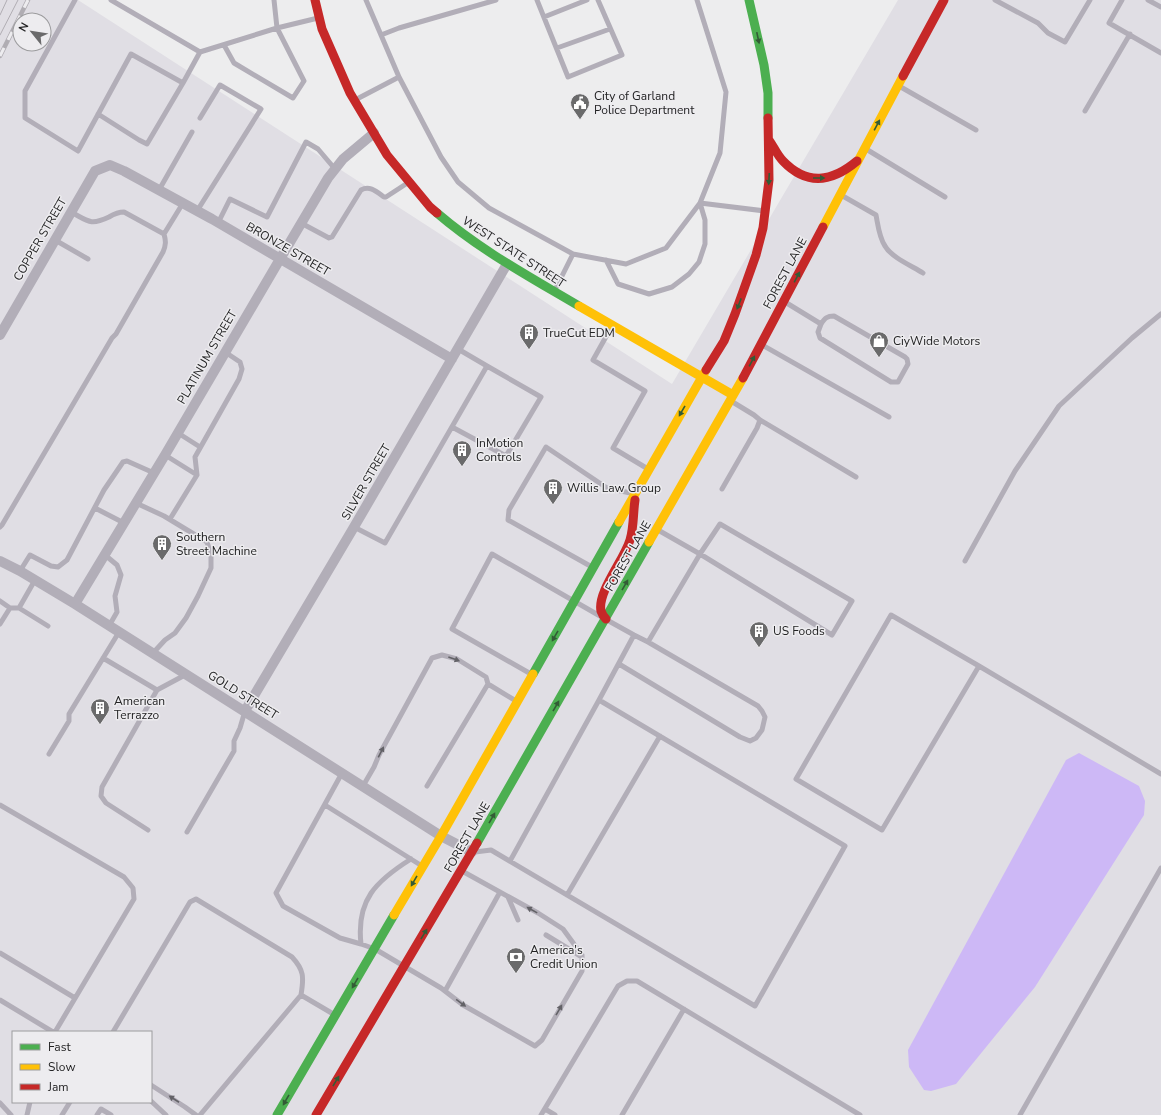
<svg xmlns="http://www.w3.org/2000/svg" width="1161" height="1115" viewBox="0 0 1161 1115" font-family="'Nunito Sans',sans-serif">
<rect width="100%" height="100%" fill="#ededee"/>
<path fill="#e0dee4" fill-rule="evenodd" d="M 0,0 L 78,0 L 672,384 L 898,0 L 1161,0 L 1161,1115 L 0,1115 ZM 20,20 L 44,20 L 44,44 L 20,44 ZM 13,1032 L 151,1032 L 151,1102 L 13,1102 Z"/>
<path fill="#cdb8f6" d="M 1079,753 L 1139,786 L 1145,801 L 1144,815 L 1035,987 L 956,1084 L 931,1091 L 924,1090 L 909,1067 L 908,1050 L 1066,760 Z"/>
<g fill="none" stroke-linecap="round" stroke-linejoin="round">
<path stroke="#b2aeb8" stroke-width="5" d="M 75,0 L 25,91 L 25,118 L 78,151 L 131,54 L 183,83 L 200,52
M 111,0 L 200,52 L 277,28 L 304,81 L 293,98 L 234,63 L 224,45
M 274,0 L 277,28 L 318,18
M 537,0 L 568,77 L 622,55 L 598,0
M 995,0 L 1038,23 L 1048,33 L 1065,42 L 1090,0
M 1122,0 L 1109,23 L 1161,53
M 1148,0 L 1161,7
M 544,17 L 587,0
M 381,35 L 399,28 L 496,0
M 557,48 L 610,29
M 399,77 L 441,157 L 458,182 L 489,208 L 573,254 L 555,290
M 899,86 L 976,130
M 355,100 L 399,77 L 366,0
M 1085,111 L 1130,34
M 98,114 L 139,140 L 147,144 L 183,83
M 866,149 L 945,197
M 159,190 L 192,132
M 841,195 L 876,215 C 878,225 879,237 885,246 C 891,257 912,266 923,273
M 197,211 L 261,109 L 220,85 L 200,118
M 71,212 C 88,221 90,226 109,217 C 114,214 118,212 124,212 L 164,234 L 183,203
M 218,223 L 230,199 L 267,217 L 306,142 L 318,149 L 335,169
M 301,223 L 329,238 L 332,237 L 361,190 C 370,185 377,192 384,197 L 386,197 L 409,182
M 55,240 L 88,259
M 573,254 L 626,264 L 666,248 L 700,203 L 765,211
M 606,260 L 618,284 L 649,294 L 672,287 L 689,274 L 699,262 L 705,244 L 705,220 L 700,203 L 720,153 L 726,92 L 697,0
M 785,302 L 821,324 L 818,332 L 820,338 L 891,382 L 898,382 L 908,364 L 907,359 L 905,357 L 834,316 C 827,316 825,318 821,324
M 612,326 L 593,360 L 645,391 L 613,448 L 648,469
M 762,345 L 889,417
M 760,420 L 856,477
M 452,427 L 506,456 L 541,397 L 487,366
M 178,433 L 200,447
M 165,455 L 197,475 L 170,519
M 197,475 L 195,457 L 239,379 L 242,369 L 240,362 L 225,352
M 722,489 L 757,428 L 760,420 L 754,415 L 731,401
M 136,503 L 164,516 L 207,542 L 211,555 L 211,568 L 198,596 L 186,618 L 175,633 L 165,640 L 153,653
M 95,508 L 124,523
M 0,527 L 2,525 L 112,338 L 116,334 L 163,252 C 166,245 166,241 164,234
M 354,527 L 385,543 L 487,366 L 458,349
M 105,555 L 117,565 L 121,575 L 115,596 L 117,612 L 109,626
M 965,561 L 1015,471 L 1059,406 L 1132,338 L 1161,314
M 592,567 L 508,520 L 509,510 L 546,447 L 607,488 L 635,494
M 20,571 L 30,555 L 51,566 L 58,567 L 67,560 L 104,490 L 123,462 L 127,461 L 154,473
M 0,601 L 10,608
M 19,608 L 48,626
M 607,620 L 634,635 L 648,642 L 758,706 L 762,711 L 765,717 L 762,730 L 756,738 L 750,741 L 740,737 L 619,664
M 0,624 L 10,608 L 19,608 L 35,580
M 648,642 L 700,554 L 832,635 L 852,601 L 720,524 L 700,554 L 658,530
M 103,658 L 157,690
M 979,666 L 882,830 L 796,779 L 891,615 L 979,666 L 1161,774
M 531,674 L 452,629 L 492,554 L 600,616
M 49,754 L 69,721 L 69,714 L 119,632
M 342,773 L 276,893 L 283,906 L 340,938 L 361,944 L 375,949 L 441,988 L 463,1005 L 535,1046 L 542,1040 L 582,971 L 582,955 L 563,929 L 538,913 L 462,871
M 363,786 L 374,767 L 379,755 L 432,658 L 442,655 L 457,659 L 486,677 L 488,684
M 427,786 L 488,684 L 516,701
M 0,805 L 124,877 L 133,888 L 134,899 L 55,1032
M 325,805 L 422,866
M 148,830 L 106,803 L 101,796 L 102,787 L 157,690 L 185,675
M 187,832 L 234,751 L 234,741 L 240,728 L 245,711
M 475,852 L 491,850 L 755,1006 L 845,846 L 599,700 L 634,635
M 510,861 L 599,700
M 567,895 L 660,736
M 508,897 L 518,920
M 546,935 L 582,957
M 361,944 C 356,900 376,881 411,859
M 0,953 L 75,998
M 445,991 L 500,892
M 0,1000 L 53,1032
M 113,1032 L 190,902 L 196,899 L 292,957 C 304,970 304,977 301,995 L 335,1015
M 151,1085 L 185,1107 L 196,1115
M 151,1101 L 166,1115
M 0,1103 L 11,1115
M 545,1109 L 555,1115
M 27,1115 L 30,1102
M 62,1115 L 70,1102
M 97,1115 L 101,1109 L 111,1115
M 200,1115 L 301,995
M 541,1115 L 618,986 L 627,981 L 637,981 L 860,1115
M 622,1115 L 684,1009
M 1020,1115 L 1161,868"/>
<path stroke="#b2aeb8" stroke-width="10" d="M 0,335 L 95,171 L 110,165 L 124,171 L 212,219 L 452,359
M 0,561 L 20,571 L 75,604 L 441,836 L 472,852
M 75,604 L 165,455 L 280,259 L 328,178 L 343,159 L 374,133
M 245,711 L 354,527 L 507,264"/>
<path stroke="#4caf50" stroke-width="9" d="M 749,0 L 764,65 L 768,93 L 768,118
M 437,213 C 480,250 530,277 579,306
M 533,674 L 619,522
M 477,843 L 649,542
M 277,1115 L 394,915"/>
<path stroke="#ffc107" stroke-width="9" d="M 823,227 L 903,76
M 579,306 L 733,395
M 619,522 L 706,370
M 649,542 L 743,378
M 394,915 L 441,836 L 533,674"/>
<path stroke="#c62828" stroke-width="9" d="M 315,0 L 322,29 L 350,93 L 387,155 L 430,207 L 437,213
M 903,76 L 944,0
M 769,140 C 774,147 777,155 783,161 C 807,186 832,182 857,161
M 706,370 L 724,341 L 735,314 L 756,255 L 763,228 L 769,180 L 768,118
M 743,378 L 823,227
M 606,619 C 604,617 602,614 601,611 C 597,592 624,560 630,540 C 634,527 633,513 635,500
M 316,1115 L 477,843"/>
<path stroke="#b0adb3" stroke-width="1" d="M 0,15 L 7,0
M 0,35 L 18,0"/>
<defs>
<path id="rail" d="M 0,56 L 28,0"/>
</defs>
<use href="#rail" stroke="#b0adb3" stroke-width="4.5"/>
<use href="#rail" stroke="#edecef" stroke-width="3" stroke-dasharray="9" stroke-linecap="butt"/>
</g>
<defs><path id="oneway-solid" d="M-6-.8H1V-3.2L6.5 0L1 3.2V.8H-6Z"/></defs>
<g fill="#335b36">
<use href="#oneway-solid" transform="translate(758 38) rotate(78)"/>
<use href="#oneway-solid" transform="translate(877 125) rotate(-62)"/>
<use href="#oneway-solid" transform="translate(819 178)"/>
<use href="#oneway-solid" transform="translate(769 179) rotate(93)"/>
<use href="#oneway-solid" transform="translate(797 277) rotate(-62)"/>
<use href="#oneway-solid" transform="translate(739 304) rotate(111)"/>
<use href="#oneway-solid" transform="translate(752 361) rotate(-62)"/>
<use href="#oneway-solid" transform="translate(682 411) rotate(120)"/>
<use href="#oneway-solid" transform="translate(625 585) rotate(-60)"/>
<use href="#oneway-solid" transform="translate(555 636) rotate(120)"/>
<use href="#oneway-solid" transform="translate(556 706) rotate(-60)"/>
<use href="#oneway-solid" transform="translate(492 818) rotate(-60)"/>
<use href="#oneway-solid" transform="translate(414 881) rotate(120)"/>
<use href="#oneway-solid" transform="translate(424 934) rotate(-59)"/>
<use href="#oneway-solid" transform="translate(355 983) rotate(120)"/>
<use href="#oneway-solid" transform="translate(336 1081) rotate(-59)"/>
<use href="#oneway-solid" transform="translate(286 1100) rotate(120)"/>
</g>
<g fill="#636267">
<use href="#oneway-solid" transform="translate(454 659) rotate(20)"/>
<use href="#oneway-solid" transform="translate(381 752) rotate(-63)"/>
<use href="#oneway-solid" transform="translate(532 910) rotate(-151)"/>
<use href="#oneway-solid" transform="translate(461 1003) rotate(36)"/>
<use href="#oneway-solid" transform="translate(559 1010) rotate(-60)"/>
<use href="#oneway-solid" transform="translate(174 1099) rotate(-147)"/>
</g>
<defs>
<symbol id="civic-pin" viewBox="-11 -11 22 30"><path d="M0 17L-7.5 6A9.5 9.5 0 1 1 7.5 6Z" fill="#6a6a6b" stroke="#edecef"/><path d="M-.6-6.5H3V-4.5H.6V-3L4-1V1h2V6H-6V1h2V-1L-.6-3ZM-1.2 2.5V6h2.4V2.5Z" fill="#fff"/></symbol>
<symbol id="building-pin" viewBox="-11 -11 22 30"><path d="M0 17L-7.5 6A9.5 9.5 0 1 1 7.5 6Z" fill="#6a6a6b" stroke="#edecef"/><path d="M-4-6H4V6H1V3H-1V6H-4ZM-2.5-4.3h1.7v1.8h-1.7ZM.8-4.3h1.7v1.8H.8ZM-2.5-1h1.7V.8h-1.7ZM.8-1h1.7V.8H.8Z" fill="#fff"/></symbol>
<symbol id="shop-pin" viewBox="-11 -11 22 30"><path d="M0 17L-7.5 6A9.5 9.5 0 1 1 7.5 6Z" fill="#6a6a6b" stroke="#edecef"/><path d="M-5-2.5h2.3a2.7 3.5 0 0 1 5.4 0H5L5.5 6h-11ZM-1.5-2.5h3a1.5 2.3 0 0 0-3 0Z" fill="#fff"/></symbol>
<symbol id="bank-pin" viewBox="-11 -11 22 30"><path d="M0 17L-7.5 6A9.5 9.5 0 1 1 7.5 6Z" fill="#6a6a6b" stroke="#edecef"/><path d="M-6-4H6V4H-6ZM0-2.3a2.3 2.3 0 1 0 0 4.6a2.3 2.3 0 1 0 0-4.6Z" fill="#fff"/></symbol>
</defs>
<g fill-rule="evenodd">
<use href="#civic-pin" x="569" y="92" width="22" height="30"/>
<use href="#building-pin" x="518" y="322" width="22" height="30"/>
<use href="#shop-pin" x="868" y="330" width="22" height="30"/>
<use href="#building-pin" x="451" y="439" width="22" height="30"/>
<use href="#building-pin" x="542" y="477" width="22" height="30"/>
<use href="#building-pin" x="151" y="533" width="22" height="30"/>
<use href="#building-pin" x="748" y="620" width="22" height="30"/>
<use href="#building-pin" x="89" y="697" width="22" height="30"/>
<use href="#bank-pin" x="505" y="946" width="22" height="30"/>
</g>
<g text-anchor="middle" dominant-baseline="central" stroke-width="3" stroke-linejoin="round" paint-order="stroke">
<g font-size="12" fill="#232324" stroke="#edecef" text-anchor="start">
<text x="594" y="96">City of Garland<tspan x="594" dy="14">Police Department</tspan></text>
<text x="543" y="333">TrueCut EDM</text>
<text x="893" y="341">CiyWide Motors</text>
<text x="476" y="443">InMotion<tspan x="476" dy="14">Controls</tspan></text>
<text x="567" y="488">Willis Law Group</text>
<text x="176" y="537">Southern<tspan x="176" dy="14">Street Machine</tspan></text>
<text x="773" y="631">US Foods</text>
<text x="114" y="701">American<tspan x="114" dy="14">Terrazzo</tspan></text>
<text x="530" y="950">America's<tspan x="530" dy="14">Credit Union</tspan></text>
</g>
<g font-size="12" fill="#232324" stroke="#edecef">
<text transform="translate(40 239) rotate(-60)">COPPER STREET</text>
<text transform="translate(288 249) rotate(30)">BRONZE STREET</text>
<text transform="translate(514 252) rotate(33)">WEST STATE STREET</text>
<text transform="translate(785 273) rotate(-62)">FOREST LANE</text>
<text transform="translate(207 357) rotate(-60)">PLATINUM STREET</text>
<text transform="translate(366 482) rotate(-60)">SILVER STREET</text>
<text transform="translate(628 556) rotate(-60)">FOREST LANE</text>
<text transform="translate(243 695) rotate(32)">GOLD STREET</text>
<text transform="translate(467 837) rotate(-60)">FOREST LANE</text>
</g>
</g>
<rect x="12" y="1031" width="140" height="72" fill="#edecef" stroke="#9c9c9e"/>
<rect x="20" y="1044" width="20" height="6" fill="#4caf50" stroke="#9c9c9e"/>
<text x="48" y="1051" font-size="12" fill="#232324">Fast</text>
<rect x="20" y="1064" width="20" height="6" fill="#ffc107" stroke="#9c9c9e"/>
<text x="48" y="1071" font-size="12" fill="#232324">Slow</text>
<rect x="20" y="1084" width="20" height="6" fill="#c62828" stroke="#9c9c9e"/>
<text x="48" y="1091" font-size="12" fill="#232324">Jam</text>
<g transform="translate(32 32) rotate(300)"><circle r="19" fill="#edecef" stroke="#9c9c9e"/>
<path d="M0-3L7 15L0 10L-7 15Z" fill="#6a6a6b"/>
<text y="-6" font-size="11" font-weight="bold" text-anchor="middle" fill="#232324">N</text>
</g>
</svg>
